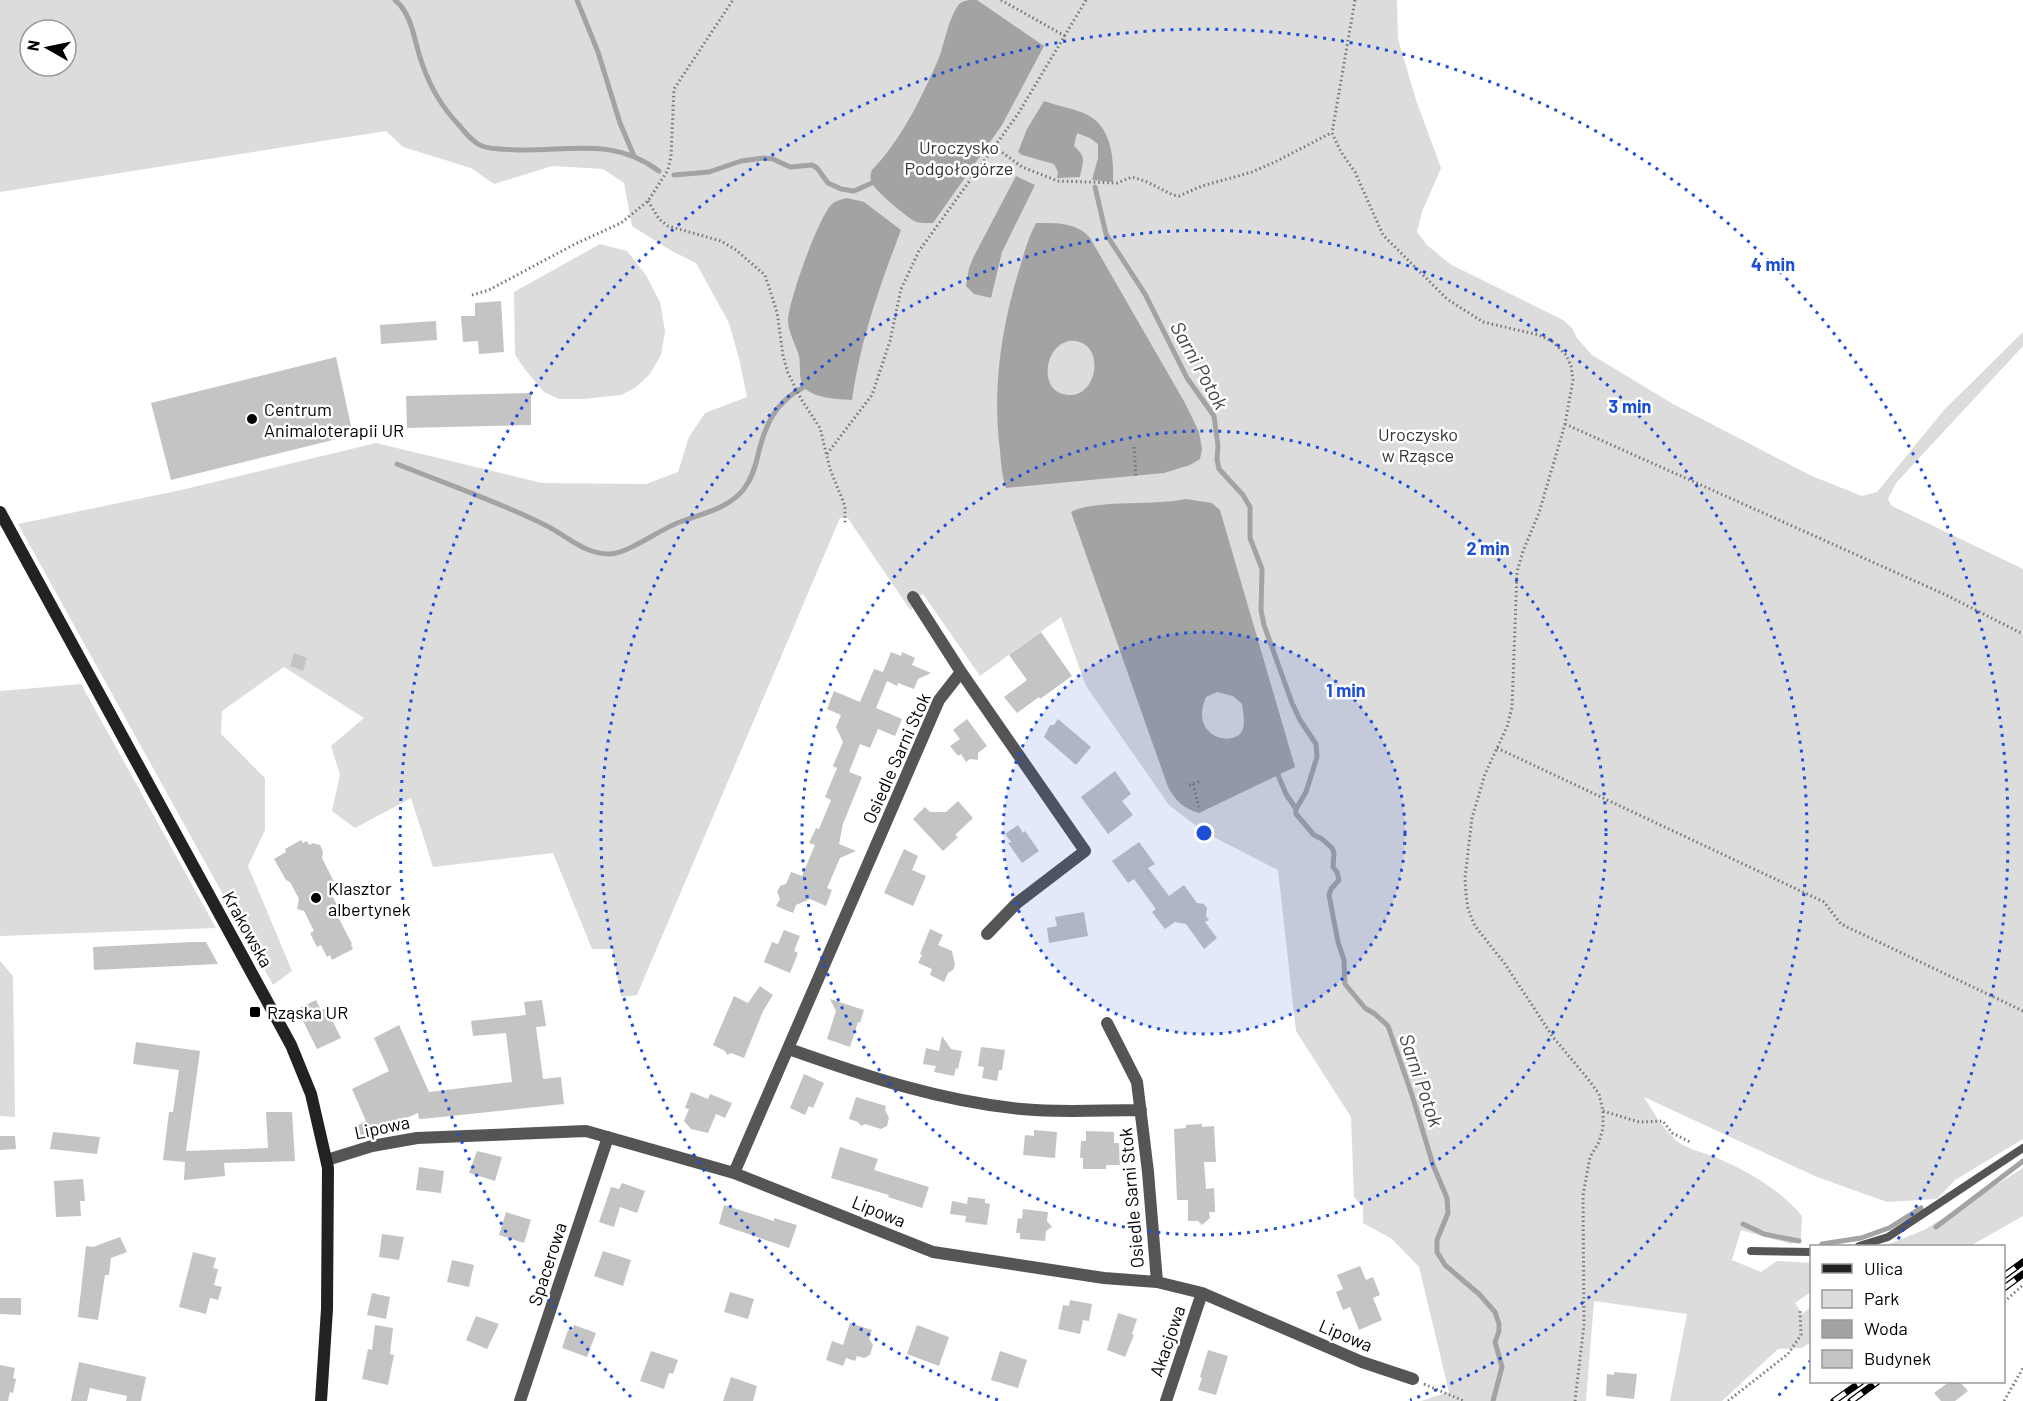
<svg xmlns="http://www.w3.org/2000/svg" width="2023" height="1401" viewBox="0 0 2023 1401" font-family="Barlow,sans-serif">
<rect width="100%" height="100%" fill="#fff"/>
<path fill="#dcdcdc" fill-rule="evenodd" d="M 0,0 L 1397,0 L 1398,39 L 1416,100 L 1441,168 L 1422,212 L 1417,232 L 1427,245 L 1450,264 L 1563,320 L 1572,328 L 1577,338 L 1592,355 L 1673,404 L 1812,476 L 1862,496 L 1877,492 L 1944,410 L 2023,332 L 2023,346 L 1896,483 L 1888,499 L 1892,506 L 2023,569 L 2023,1139 L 1955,1180 L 1937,1199 L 1887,1202 L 1817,1177 L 1644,1097 C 1653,1112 1666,1134 1681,1144 C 1691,1150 1705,1153 1715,1157 C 1747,1171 1780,1189 1802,1216 L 1801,1239 L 1791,1244 L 1741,1230 L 1732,1260 L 1761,1272 L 1777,1261 L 1811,1263 L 1811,1292 L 1795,1303 L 1802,1314 L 1811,1307 L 1811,1342 L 1802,1348 L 1778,1349 L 1722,1401 L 1670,1401 L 1687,1314 L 1594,1301 L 1586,1401 L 1421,1401 L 1449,1392 L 1419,1267 L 1392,1239 L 1363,1223 L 1363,1207 L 1354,1197 L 1351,1117 L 1296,1031 L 1278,870 L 1204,832 L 1169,805 L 1086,686 L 1061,617 L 980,676 L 923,594 L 916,598 L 911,611 L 847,517 L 840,518 L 637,995 L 621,997 L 612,949 L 592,949 L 553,853 L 433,867 L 411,798 L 355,828 L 332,811 L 340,775 L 331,746 L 364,718 L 284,667 L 222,711 L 221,734 L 265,778 L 265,830 L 248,866 L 292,971 L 273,985 L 18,524 L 181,490 L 376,443 L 542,483 L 646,484 L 678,472 L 689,437 L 705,413 L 747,397 L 739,358 L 729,323 L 696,263 L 670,250 L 632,226 L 624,183 L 603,169 L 552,166 L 494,184 L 471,168 L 403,147 L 386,131 L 0,192 ZM 30,30 L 66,30 L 66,66 L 30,66 Z
M 600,244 L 627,251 L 646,275 L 660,302 L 665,331 L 661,355 L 650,374 L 635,388 L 621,395 L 584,399 L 559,399 L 544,392 L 527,372 L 515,355 L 514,292 Z
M 81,684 L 216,928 L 0,936 L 0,691 Z
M 0,961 L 13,976 L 15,1117 L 0,1116 Z
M 2023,1168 L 2023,1216 L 1970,1246 L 1884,1246 L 1924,1230 Z"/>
<path fill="#a3a3a3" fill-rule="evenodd" d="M 977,0 L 1044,46 L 1002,125 L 933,223 C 926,223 921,224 914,221 C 906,216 876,192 872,183 C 870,179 870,174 872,170 C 901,140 922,97 938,60 C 945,43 947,23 957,7 C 961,0 968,0 977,0 Z
M 1044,101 C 1060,107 1081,109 1094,119 C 1112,133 1114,162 1113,182 L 1092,180 L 1098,158 L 1098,144 L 1090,138 L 1077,133 L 1074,146 C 1087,158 1083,160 1080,177 L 1057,178 L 1058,172 L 1054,164 L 1022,155 L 1018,152 L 1027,129 Z
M 1016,176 L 1035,185 L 1002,252 L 991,298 L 974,294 L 966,286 L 969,268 L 974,256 Z
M 847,198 L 864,202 L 901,230 C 880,285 860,341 852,400 C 839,399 814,399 804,387 C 798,379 801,365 799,356 C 796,345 788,332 788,321 C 788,302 818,219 831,205 C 835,201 842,199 847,198 Z
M 1036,223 C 1055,223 1077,222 1090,238 L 1185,403 L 1199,432 L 1202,449 L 1200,459 L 1190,465 L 1164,473 L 1006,488 C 1002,476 1001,463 1000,451 C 992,390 1001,329 1019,270 C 1024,254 1028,238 1036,223 ZM 1068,341 C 1110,337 1098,408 1060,393 C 1042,386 1045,355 1060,345 C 1062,343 1065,343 1068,341 Z
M 1186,499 L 1212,503 L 1220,510 L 1295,767 L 1199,813 C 1184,809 1175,800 1168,787 L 1071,512 C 1095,499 1155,506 1186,499 ZM 1217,692 L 1233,696 L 1242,704 C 1243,712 1245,721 1243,729 C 1236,749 1188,738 1206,697 Z"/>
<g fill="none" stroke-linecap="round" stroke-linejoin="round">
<path stroke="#a3a3a3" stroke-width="5" d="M 395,0 C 414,16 414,44 423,66 C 431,89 442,107 458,124 C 465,132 472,142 482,146 C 493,150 507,149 518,150 C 570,151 613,137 659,171
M 577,0 L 598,52 L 620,123 L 634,156
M 674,175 L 709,172 L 741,161 L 764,158 L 773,159 L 790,167 L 812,165 L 817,168 L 828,183 L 841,189 L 854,191 L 872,183
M 1095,187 L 1106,234 L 1145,294 L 1187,378 L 1214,416 L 1218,446 L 1217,459 L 1219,469 L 1243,495 L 1250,507 L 1250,538 L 1262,569 L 1261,610 L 1264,625 L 1292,703 L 1300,720 L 1316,744 L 1317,757 L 1306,792 L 1296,809 L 1296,814 L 1314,835 L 1322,839 L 1332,848 L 1334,853 L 1333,867 L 1337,872 L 1339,880 L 1331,889 L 1329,895 L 1338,942 L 1344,960 L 1345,984 L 1365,1008 L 1375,1014 L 1388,1026 L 1412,1095 L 1433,1165 L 1447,1198 L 1448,1213 L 1437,1240 L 1437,1252 L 1445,1265 L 1479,1294 L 1495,1312 L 1499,1324 L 1499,1331 L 1495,1342 L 1502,1367 L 1493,1401
M 397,464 C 446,484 497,501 545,525 C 566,535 585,555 610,554 C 629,553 660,529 680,522 C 703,513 728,509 744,489 C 752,478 755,468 758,455 C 765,425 775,402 804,387
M 1278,775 L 1286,794 L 1296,809
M 1743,1224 L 1764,1234 L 1799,1241
M 1936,1227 L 2023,1161
M 1822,1244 L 1861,1238 L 1889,1228 L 1921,1208"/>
</g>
<path fill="#c4c4c4" d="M 501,301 L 504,352 L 479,354 L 478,341 L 463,342 L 461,316 L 475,316 L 475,303 Z
M 436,321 L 437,340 L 381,344 L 380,325 Z
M 336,357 L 353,435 L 171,480 L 151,403 Z
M 531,393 L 531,425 L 407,428 L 406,396 Z
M 1041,632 L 1072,676 L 1040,699 L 1039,697 L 1017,713 L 1004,697 L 1027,680 L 1009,655 Z
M 891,652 L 901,656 L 902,652 L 915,658 L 912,665 L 931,673 L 918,679 L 914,689 L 898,683 L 897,686 L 887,681 L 876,708 L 902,719 L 895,736 L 878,729 L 870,748 L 860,744 L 849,772 L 862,777 L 843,824 L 839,844 L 856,851 L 840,858 L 827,888 L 832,890 L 826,906 L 810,899 L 796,905 L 793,913 L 776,906 L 780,899 L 777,892 L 780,886 L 786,884 L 791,872 L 802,876 L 815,845 L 809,843 L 816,828 L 819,829 L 831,800 L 825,797 L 837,768 L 833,766 L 843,742 L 836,727 L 841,715 L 827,709 L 834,691 L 860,702 L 874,669 L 883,672 Z
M 294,653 L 307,658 L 303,671 L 290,666 Z
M 967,719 L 987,746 L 978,753 L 978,760 L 970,759 L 966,762 L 961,754 L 958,756 L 950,746 L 960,739 L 953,730 Z
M 1058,719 L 1091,747 L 1076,765 L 1044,737 L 1050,725 L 1054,725 Z
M 1115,771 L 1131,794 L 1122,801 L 1133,815 L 1108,834 L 1081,797 Z
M 958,801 L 973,818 L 955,835 L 958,837 L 943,851 L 913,819 L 925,807 L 930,812 L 946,812 Z
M 1018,825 L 1023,833 L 1025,831 L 1039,851 L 1022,863 L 1008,843 L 1011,842 L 1005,834 Z
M 301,840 L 303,843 L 307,841 L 309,845 L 313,843 L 320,845 L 323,852 L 322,858 L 334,882 L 327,886 L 337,905 L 333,907 L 352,944 L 351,945 L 353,949 L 332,960 L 330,955 L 327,957 L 321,945 L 317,947 L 310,933 L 314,931 L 304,911 L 297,909 L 299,899 L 290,882 L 286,880 L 274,859 L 286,852 L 285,849 Z
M 1139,842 L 1155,864 L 1148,868 L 1169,896 L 1184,885 L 1197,903 L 1204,904 L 1207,908 L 1206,916 L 1209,920 L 1205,922 L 1217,938 L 1204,949 L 1186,924 L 1175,922 L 1165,929 L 1152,912 L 1156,909 L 1134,879 L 1128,883 L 1112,861 Z
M 904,849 L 918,856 L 912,870 L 926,876 L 913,906 L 884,893 Z
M 1084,912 L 1088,936 L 1049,943 L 1047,928 L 1057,926 L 1055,917 Z
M 930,929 L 943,935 L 938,945 L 952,951 L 955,965 L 953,970 L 948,973 L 944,982 L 930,975 L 932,969 L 918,963 L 922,955 L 920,954 Z
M 784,930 L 800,936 L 794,951 L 798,953 L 790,973 L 764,962 L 772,942 L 778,944 Z
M 192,942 L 206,942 L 218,964 L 94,970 L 93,947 Z
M 760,986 L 773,995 L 763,1011 L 744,1058 L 731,1053 L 727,1055 L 725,1051 L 713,1045 L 734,996 L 748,1003 Z
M 830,999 L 864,1010 L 860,1023 L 858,1022 L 850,1047 L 827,1039 L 836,1011 Z
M 316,1000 L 321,1010 L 326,1008 L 341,1038 L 317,1049 L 297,1009 Z
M 542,1000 L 546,1026 L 536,1027 L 543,1079 L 561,1077 L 564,1104 L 422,1119 L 419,1119 L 418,1113 L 359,1138 L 354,1127 L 366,1121 L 352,1089 L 389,1071 L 374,1038 L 399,1025 L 429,1092 L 512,1082 L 506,1033 L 473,1036 L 471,1021 L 526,1015 L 524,1002 Z
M 942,1036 L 951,1049 L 962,1051 L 958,1069 L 956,1068 L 954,1076 L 934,1072 L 936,1066 L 923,1064 L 926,1048 L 939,1051 Z
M 136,1042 L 200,1051 L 186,1151 L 268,1148 L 266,1112 L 292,1112 L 295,1161 L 224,1163 L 225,1176 L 184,1180 L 185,1162 L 163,1160 L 169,1112 L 173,1112 L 179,1070 L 133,1064 Z
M 981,1047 L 1005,1050 L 1002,1070 L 999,1070 L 997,1081 L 982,1078 L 984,1067 L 978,1066 Z
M 804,1074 L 824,1083 L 813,1108 L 809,1106 L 805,1115 L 790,1108 Z
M 691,1092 L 708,1099 L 710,1094 L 732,1103 L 725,1118 L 716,1114 L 708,1133 L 691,1129 L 684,1121 L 689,1109 L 685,1108 Z
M 856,1097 L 886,1106 L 885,1110 L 889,1118 L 887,1126 L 881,1129 L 865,1124 L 861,1126 L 858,1122 L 849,1119 Z
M 1202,1124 L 1202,1127 L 1214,1126 L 1216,1162 L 1204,1162 L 1206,1189 L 1214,1188 L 1215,1209 L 1215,1212 L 1209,1212 L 1210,1218 L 1202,1225 L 1198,1221 L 1188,1221 L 1188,1200 L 1177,1200 L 1174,1129 L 1186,1128 L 1186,1125 Z
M 1034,1130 L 1057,1132 L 1055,1158 L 1023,1155 L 1025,1135 L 1034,1136 Z
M 1086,1131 L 1114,1132 L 1114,1143 L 1119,1143 L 1120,1165 L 1106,1165 L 1106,1169 L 1083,1169 L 1083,1158 L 1080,1158 L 1081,1141 L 1086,1141 Z
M 53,1132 L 100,1137 L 97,1154 L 50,1149 Z
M 0,1136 L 15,1136 L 16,1149 L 0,1150 Z
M 840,1147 L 878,1159 L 874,1170 L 929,1187 L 922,1208 L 888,1197 L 889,1195 L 831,1178 Z
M 477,1151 L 502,1157 L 495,1181 L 469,1173 Z
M 419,1167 L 444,1171 L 441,1193 L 416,1190 Z
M 83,1179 L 85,1201 L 80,1201 L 81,1216 L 56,1217 L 54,1181 Z
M 622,1183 L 645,1191 L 637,1213 L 620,1207 L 614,1227 L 599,1222 L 611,1187 L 619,1189 Z
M 968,1197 L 985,1199 L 985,1203 L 990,1204 L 987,1225 L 965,1222 L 966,1216 L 950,1214 L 952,1201 L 967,1204 Z
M 724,1205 L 774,1221 L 774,1218 L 797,1225 L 789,1248 L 719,1224 Z
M 1023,1209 L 1048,1212 L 1047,1221 L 1052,1227 L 1046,1231 L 1045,1241 L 1020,1239 L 1020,1233 L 1016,1233 L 1018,1218 L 1022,1219 Z
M 506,1212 L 531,1220 L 524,1243 L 499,1235 Z
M 382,1234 L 404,1237 L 399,1260 L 379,1257 Z
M 120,1237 L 127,1252 L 111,1258 L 109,1275 L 105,1275 L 98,1320 L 78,1317 L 86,1246 L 93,1247 Z
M 603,1251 L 631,1260 L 623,1286 L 594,1276 Z
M 193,1252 L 216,1258 L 213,1268 L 218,1269 L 214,1285 L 222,1287 L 218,1300 L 210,1298 L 206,1314 L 179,1307 Z
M 452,1260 L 474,1265 L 469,1287 L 447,1282 Z
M 1360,1266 L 1366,1280 L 1373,1277 L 1380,1295 L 1373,1298 L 1382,1320 L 1359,1330 L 1350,1307 L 1343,1310 L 1336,1292 L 1343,1289 L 1337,1275 Z
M 730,1292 L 754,1299 L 748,1319 L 724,1312 Z
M 372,1293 L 390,1297 L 386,1319 L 367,1315 Z
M 0,1298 L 21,1298 L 21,1315 L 0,1314 Z
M 1070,1300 L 1092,1304 L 1089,1321 L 1083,1320 L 1080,1334 L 1058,1329 L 1063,1305 L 1069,1306 Z
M 1118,1313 L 1137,1319 L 1132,1334 L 1134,1335 L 1125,1357 L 1107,1350 Z
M 476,1316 L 499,1324 L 487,1349 L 466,1340 Z
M 850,1323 L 872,1330 L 869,1339 L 873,1345 L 870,1355 L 864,1358 L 857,1356 L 855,1361 L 846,1358 L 843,1366 L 826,1360 L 832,1341 L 843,1345 Z
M 375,1325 L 393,1328 L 390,1354 L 394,1355 L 388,1385 L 362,1379 L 368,1349 L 372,1350 Z
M 574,1325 L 596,1333 L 587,1357 L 562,1348 L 568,1330 L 572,1331 Z
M 917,1325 L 949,1337 L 939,1366 L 907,1354 Z
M 1208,1350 L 1228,1356 L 1216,1395 L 1198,1390 L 1202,1378 L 1200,1377 Z
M 651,1351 L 678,1360 L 673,1374 L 669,1373 L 664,1389 L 640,1381 Z
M 1000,1351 L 1027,1360 L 1018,1388 L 991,1380 Z
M 79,1362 L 146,1377 L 141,1401 L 126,1401 L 127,1396 L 90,1388 L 87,1401 L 71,1401 Z
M 0,1365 L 15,1368 L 13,1378 L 16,1379 L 13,1393 L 10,1392 L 8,1401 L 0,1401 Z
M 1614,1372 L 1637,1374 L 1634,1399 L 1606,1396 L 1607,1374 L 1614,1375 Z
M 731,1377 L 757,1386 L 753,1401 L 723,1401 Z
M 1949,1382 L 1960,1382 L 1968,1391 L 1955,1401 L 1941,1401 L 1934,1393 Z"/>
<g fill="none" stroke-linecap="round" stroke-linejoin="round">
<path stroke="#777" stroke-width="3" stroke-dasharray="1.5 3" stroke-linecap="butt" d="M 1001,0 L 1065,36
M 1355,0 L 1332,133 L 1341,152 L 1355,172 L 1383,235 L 1447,299 L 1483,322 L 1539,335 L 1552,341 L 1566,355 L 1571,366 L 1573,380 L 1565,424 L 1539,513 L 1523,551 L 1517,572 L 1512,707 L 1507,727 L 1485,774 L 1472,818 L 1465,878 L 1466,895 L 1468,909 L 1475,926 L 1505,964 L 1553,1037 L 1588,1079 L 1599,1094 L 1603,1111 L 1603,1128 L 1599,1142 L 1590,1157 L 1583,1195 L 1584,1325 L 1575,1401
M 995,147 L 1022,167 L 1058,181 L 1117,183 L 1132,177 L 1145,181 L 1173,195 L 1179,196 L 1202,186 L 1252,172 L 1275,162 L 1331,133
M 648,201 L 659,219 L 668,226 L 721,241 L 736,250 L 765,275 L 777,312 L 783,356 L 788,373 L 801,399 L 820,428 L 830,469 L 845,506 L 845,524
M 472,295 L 489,290 L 575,244 L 621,223 L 648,201 L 668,170 L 671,156 L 674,89 L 733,0
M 1565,424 L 1946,595 L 2023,634
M 1134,447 L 1136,476
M 827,454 L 872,395 L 890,341 L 901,289 L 919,251 L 1018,114 L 1086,0
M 1497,748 L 1824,902 L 1841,924 L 2023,1011
M 1193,784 L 1199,807
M 1189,785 L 1201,781
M 1603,1111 L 1639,1122 L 1663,1121 L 1672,1133 L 1690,1142
M 2004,1302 L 2023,1285
M 1424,1384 L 1464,1401
M 1728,1401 L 1788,1354 L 1801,1335 L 1800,1309
M 2004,1401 L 2023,1368"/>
<path stroke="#555" stroke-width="8" d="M 1859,1246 L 1888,1237 L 2023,1148
M 1751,1251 L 1812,1252"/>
<path stroke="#555" stroke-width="12" d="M 913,597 L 961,672
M 1107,1023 L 1137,1082 L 1148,1172 L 1157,1282
M 789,1049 C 865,1076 940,1101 1021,1109 C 1060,1113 1101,1110 1141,1110
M 327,1160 L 372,1146 L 417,1138 L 586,1131 L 734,1173 L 933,1252 L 1104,1278 L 1157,1282 L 1202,1293 L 1362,1362 L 1413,1379
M 734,1173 L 939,700 L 961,672 L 1085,851 L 1017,903 L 987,934
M 520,1401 L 608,1137
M 1166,1401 L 1202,1293"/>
<path stroke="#222" stroke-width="12" d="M 0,512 L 291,1045 L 311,1094 L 328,1168 L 327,1309 L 321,1401"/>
<defs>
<path id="rail" d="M 2004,1276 L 2023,1262
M 2004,1288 L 2023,1274
M 1834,1401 L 1861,1382
M 1851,1401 L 1877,1382"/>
</defs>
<use href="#rail" stroke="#000" stroke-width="7"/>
<use href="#rail" stroke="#fff" stroke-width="4.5" stroke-dasharray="14" stroke-linecap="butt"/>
</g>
<circle cx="1204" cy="833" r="201" fill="#1d4ed8" fill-opacity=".12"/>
<g fill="none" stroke="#1d4ed8" stroke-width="3" stroke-dasharray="3 6">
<circle cx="1204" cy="833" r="201"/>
<circle cx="1204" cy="833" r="402"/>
<path d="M998 1400A603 603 0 1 1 1410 1400"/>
<path d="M1811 1360A804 804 0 0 1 1777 1397M631 1397A804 804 0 1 1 1897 1241"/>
</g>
<g fill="#000" stroke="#fff" stroke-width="2">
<circle cx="252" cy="419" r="6"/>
<circle cx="316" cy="898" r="6"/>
<rect x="249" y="1006" width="12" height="12" rx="3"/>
</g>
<g text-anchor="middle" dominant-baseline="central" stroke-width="5" stroke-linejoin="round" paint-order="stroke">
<g font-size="18" fill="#333" stroke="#fff">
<text x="959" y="147">Uroczysko<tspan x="959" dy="21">Podgołogórze</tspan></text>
<text x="1418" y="434">Uroczysko<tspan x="1418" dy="21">w Rząsce</tspan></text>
</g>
<g font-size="18" fill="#000" stroke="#fff" text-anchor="start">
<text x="264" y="409">Centrum<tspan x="264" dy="21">Animaloterapii UR</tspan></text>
<text x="328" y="888">Klasztor<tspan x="328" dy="21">albertynek</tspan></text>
<text x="267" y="1012">Rząska UR</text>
</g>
<g font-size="18" fill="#000" stroke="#fff">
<text transform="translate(896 758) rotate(-66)">Osiedle Sarni Stok</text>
<text transform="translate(248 929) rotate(61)">Krakowska</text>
<text transform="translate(382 1127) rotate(-12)">Lipowa</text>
<text transform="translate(1131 1198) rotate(-95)">Osiedle Sarni Stok</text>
<text transform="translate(879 1211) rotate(22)">Lipowa</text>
<text transform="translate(547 1264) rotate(-72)">Spacerowa</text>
<text transform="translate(1346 1335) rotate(23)">Lipowa</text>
<text transform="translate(1167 1341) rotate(-71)">Akacjowa</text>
</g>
<g font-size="20" font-style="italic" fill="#444" stroke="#fff">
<text transform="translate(1200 365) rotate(61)">Sarni Potok</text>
<text transform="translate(1422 1080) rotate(71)">Sarni Potok</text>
</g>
</g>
<circle cx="1204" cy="833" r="9" fill="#1d4ed8" stroke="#fff" stroke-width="3"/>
<g font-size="18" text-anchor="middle" font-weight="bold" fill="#1d4ed8" stroke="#fff" stroke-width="5" stroke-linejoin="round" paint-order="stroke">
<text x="1773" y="271">4 min</text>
<text x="1630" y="413">3 min</text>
<text x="1488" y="555">2 min</text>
<text x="1346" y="697">1 min</text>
</g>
<rect x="1810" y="1245" width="195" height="138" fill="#ffffff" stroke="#999999" stroke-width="1.5"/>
<rect x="1822" y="1264" width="30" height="9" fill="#222222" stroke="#999999" stroke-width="1.5"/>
<text x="1864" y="1275" font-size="18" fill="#000000">Ulica</text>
<rect x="1822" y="1290" width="30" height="18" fill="#dcdcdc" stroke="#999999" stroke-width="1.5"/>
<text x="1864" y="1305" font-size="18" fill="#000000">Park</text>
<rect x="1822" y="1320" width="30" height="18" fill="#a3a3a3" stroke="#999999" stroke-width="1.5"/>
<text x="1864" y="1335" font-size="18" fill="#000000">Woda</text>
<rect x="1822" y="1350" width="30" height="18" fill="#c4c4c4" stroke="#999999" stroke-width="1.5"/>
<text x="1864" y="1365" font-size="18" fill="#000000">Budynek</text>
<g transform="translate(48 48) rotate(279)"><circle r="28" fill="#ffffff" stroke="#999999" stroke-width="1.5"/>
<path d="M0-4.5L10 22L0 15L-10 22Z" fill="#000000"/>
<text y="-9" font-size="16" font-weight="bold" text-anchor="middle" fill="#000000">N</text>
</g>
</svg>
